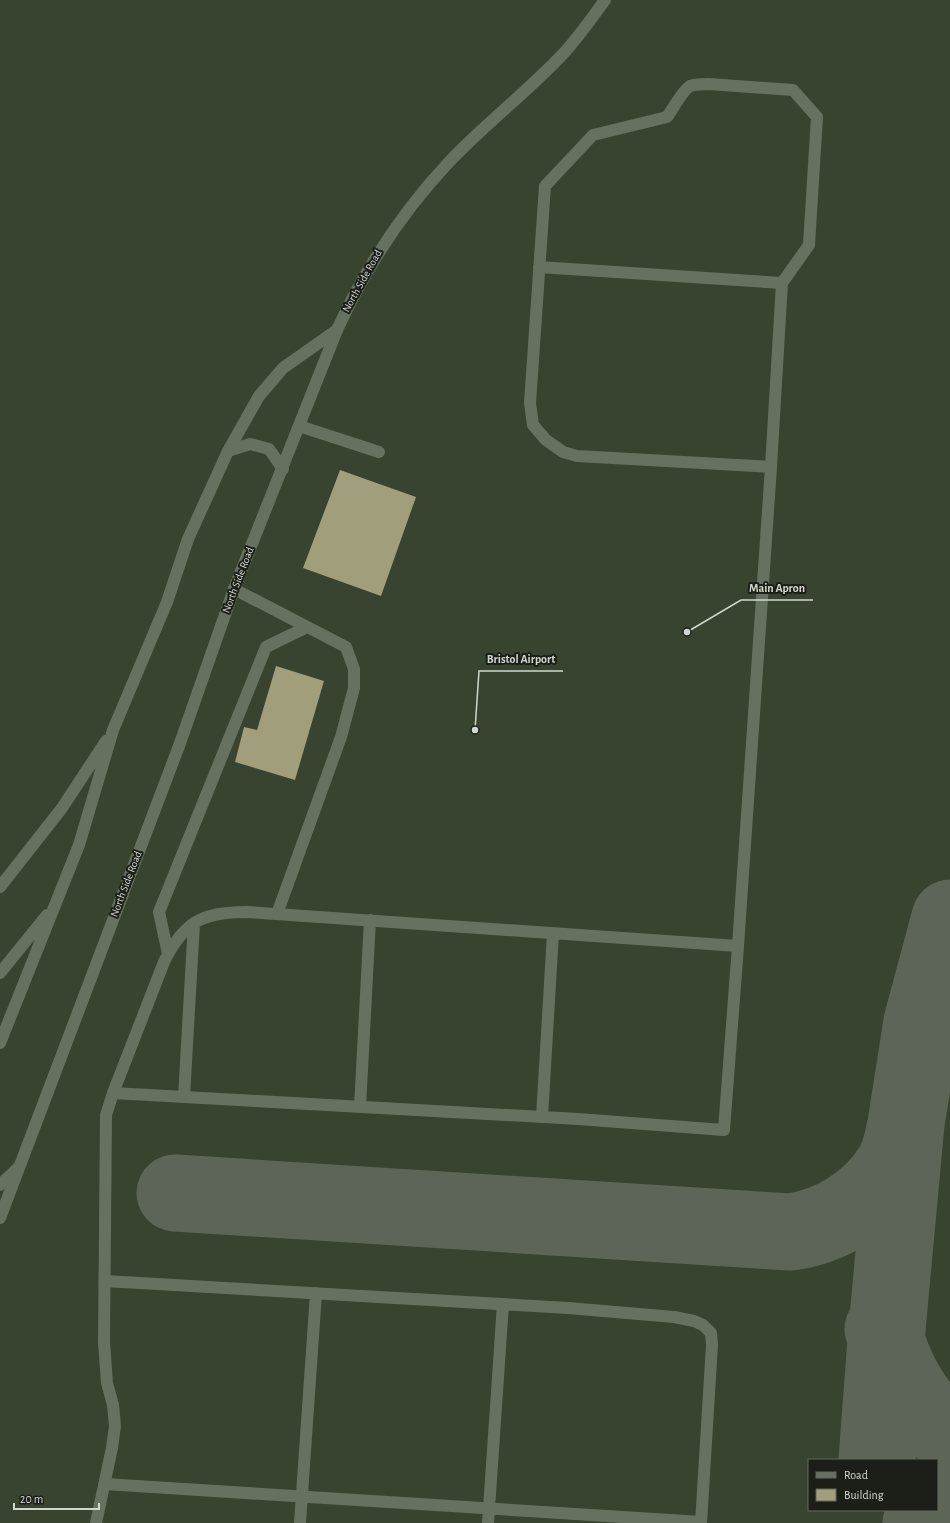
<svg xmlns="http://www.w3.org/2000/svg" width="950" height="1523" viewBox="0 0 950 1523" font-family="'Alegreya Sans',sans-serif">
<rect width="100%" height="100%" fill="#313a2a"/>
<path fill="#38442f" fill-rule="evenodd" d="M 0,0 L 950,0 L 950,1523 L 0,1523 ZM 809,1460 L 937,1460 L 937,1510 L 809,1510 Z"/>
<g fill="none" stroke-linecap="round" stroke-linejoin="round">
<path stroke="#5d6556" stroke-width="77" d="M 175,1193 L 790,1232 C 830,1227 872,1202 893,1166 C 901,1153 903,1138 906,1124
M 883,1329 C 893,1367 915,1412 950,1434
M 877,1460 L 886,1340 L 906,1124 L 922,1022 L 950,918
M 921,1523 L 942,1508 L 950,1504"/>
</g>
<path fill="#a19e7c" d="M 340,470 L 416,497 L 381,596 L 303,568 Z
M 276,666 L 324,681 L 295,780 L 235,762 L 244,727 L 257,730 Z"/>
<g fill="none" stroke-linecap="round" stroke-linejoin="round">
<path stroke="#677160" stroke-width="12" d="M 539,267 L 782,283
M 299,426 L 379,452
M 228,451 L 250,444 L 269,449 L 283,469
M 234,589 L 346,647 L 354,669 L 354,688 L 341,737 L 277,914
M 0,887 L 62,808 L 106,741
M 168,954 L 159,912 L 266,647 L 307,627
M 0,973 L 47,915
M 0,1043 L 79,845 L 113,730 L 167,602 L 188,539 L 228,451 L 259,396 L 283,368 L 337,330
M 113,1093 L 578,1119 L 724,1130 L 738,946
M 184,1097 L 194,923
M 360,1107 L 370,920
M 542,1117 L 553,933
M 0,1185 L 18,1168
M 105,1281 L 568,1308 L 674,1317 L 694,1321 L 703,1325 L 711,1333 L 712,1345 L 701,1523
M 105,1484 L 701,1522
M 96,1523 L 112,1448 L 115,1426 L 113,1405 L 107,1383 L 104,1342 L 106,1115 L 113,1093 L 164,962 C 184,921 203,912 247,912 L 738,946 L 771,467 L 782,283 L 809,245 L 817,117 L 793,90 L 709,84 C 703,84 696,84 690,86 C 682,91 673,109 667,117 L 593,135 L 545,186 L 530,403 L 533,425 L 546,440 L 563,452 L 577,456 L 771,467
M 300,1523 L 316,1293
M 488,1523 L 503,1304"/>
<path stroke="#677160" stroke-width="12" d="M 0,1218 L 179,746 L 234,589 L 337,330 C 366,267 402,212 449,162 C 485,124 526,93 562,55 C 578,38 591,19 605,0"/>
</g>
<g text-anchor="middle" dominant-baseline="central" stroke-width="4" stroke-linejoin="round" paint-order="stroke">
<g font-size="11" fill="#d2d7ce" stroke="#1b1f18">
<text transform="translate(362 281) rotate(-61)">North Side Road</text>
<text transform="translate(238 580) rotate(-69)">North Side Road</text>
<text transform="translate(126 884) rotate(-69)">North Side Road</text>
</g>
</g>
<path fill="none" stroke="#d2d7ce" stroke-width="1.5" d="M687 632L741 600H813M475 730L479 671H563"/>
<g fill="#d2d7ce" stroke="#1b1f18" stroke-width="1.5">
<circle cx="687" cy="632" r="4"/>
<circle cx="475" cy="730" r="4"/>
</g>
<g font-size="12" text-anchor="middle" font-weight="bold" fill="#d2d7ce" stroke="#1b1f18" stroke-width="4" stroke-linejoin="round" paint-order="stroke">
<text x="777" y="592">Main Apron</text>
<text x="521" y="663">Bristol Airport</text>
</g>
<rect x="808" y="1459" width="130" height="52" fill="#1b1f18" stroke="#646961"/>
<rect x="816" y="1472" width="20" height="6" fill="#677160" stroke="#646961"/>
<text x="844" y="1479" font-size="12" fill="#d2d7ce">Road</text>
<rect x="816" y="1489" width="20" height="12" fill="#a19e7c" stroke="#646961"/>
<text x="844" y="1499" font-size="12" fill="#d2d7ce">Building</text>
<path d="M14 1503v6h85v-6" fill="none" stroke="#d2d7ce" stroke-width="2"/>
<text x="20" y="1503" font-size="12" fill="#d2d7ce" stroke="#1b1f18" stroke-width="3" paint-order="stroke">20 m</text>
</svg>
